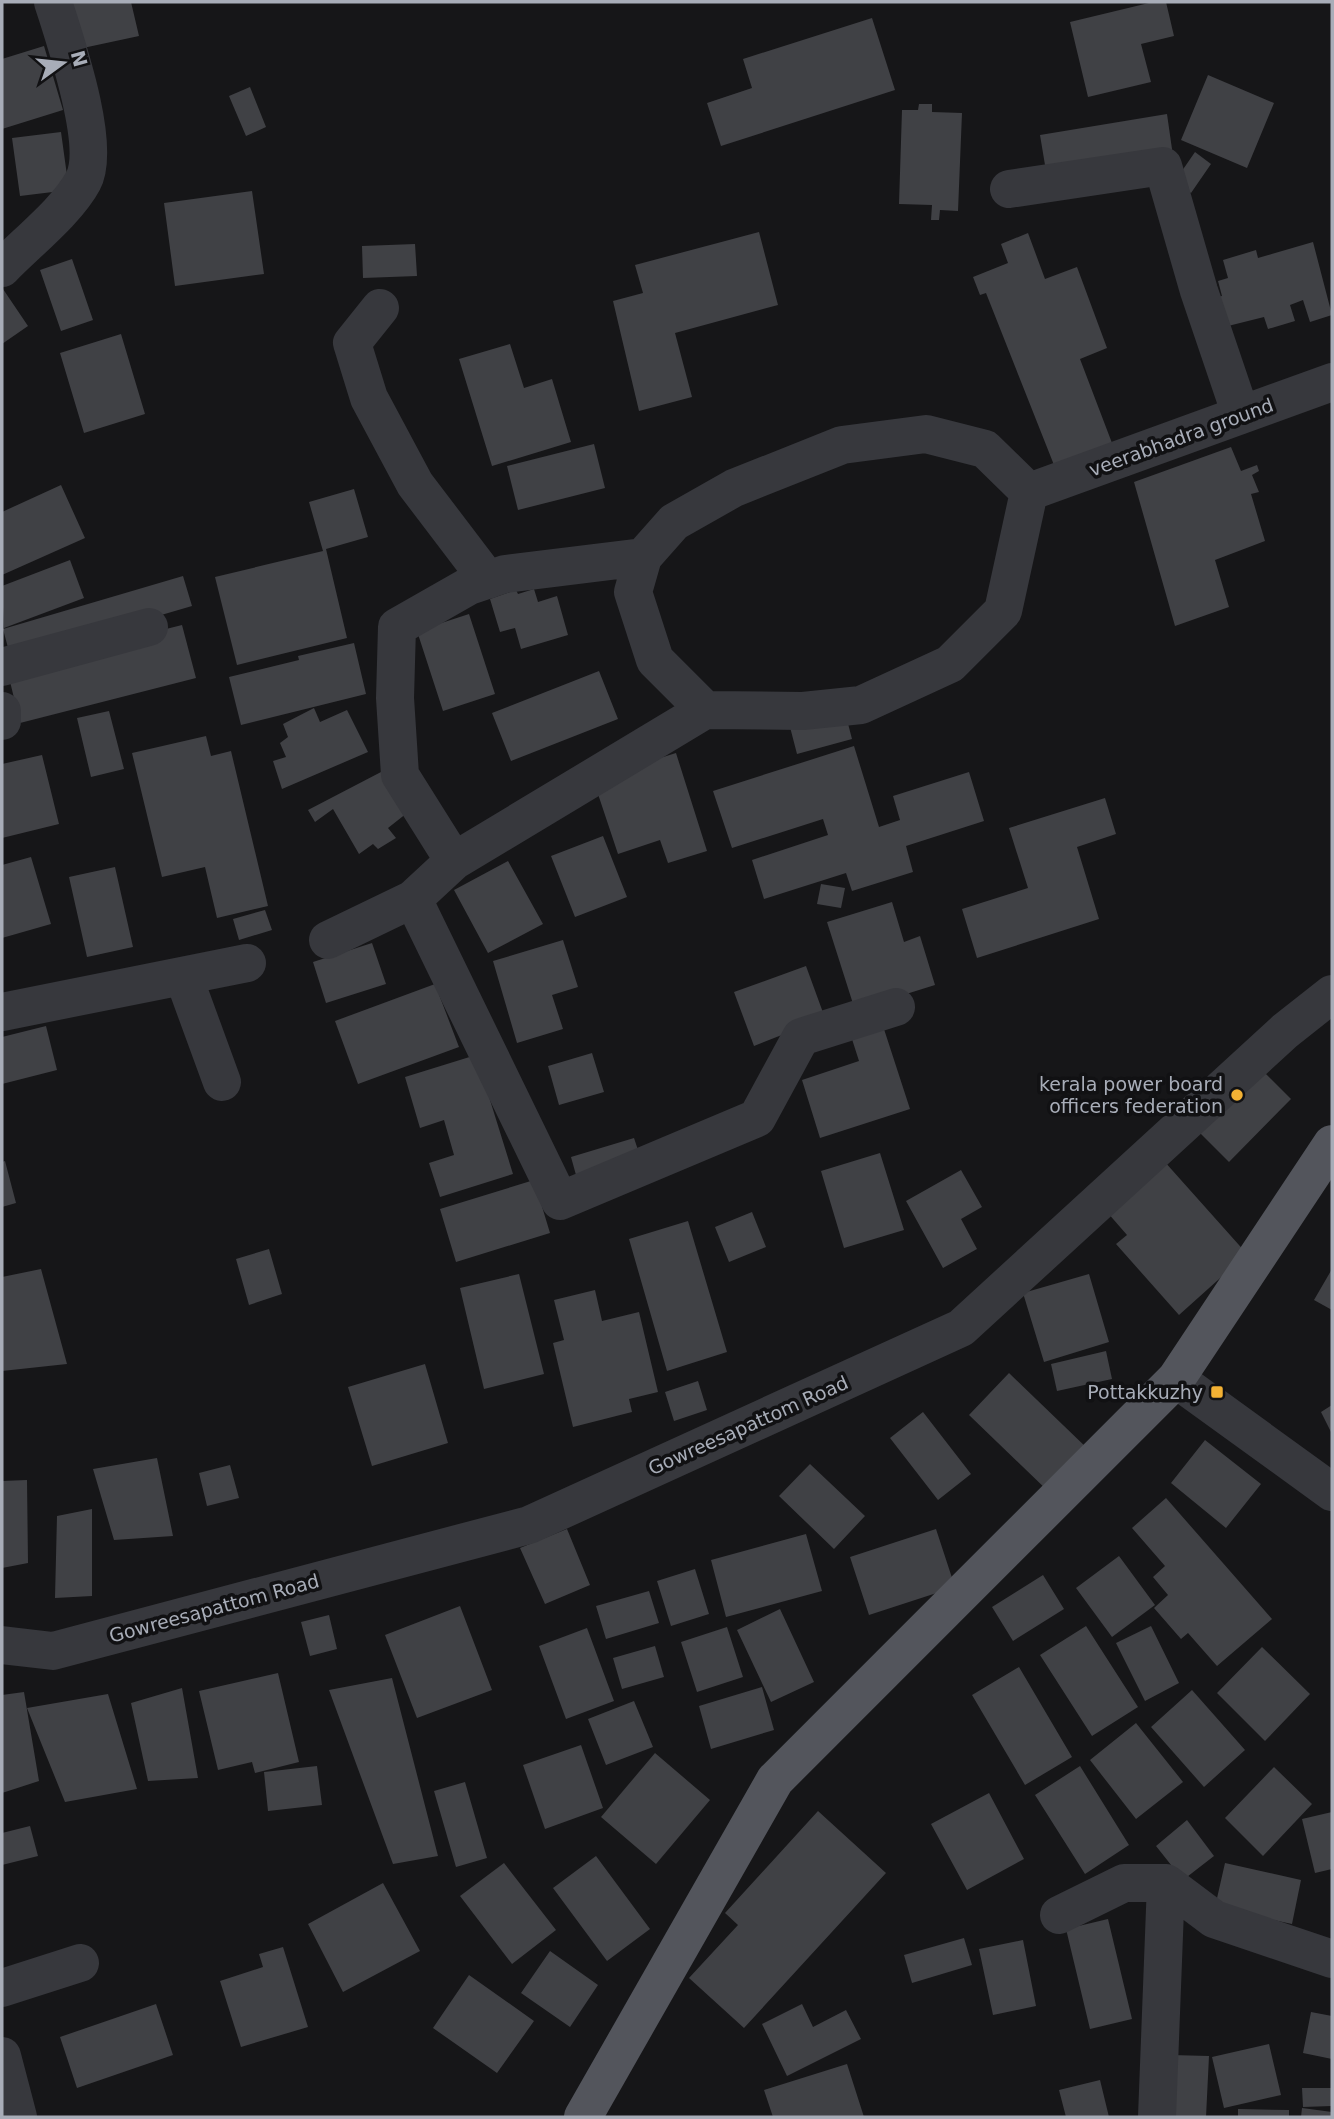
<svg xmlns="http://www.w3.org/2000/svg" width="1334" height="2119" viewBox="0 0 1334 2119" font-family="'DejaVu Sans',sans-serif">
<rect width="100%" height="100%" fill="#161618"/>
<path fill="#404145" d="M 72,2 L 131,2 L 139,36 L 83,48 Z
M 1153,2 L 1166,2 L 1174,36 L 1141,44 L 1151,82 L 1088,97 L 1070,22 Z
M 872,18 L 895,90 L 721,146 L 707,103 L 752,88 L 743,59 Z
M 44,46 L 63,110 L 2,129 L 2,59 Z
M 1208,75 L 1274,103 L 1247,168 L 1181,140 Z
M 250,87 L 266,127 L 246,136 L 229,96 Z
M 919,104 L 932,104 L 932,112 L 962,113 L 958,211 L 940,210 L 939,220 L 931,220 L 932,205 L 899,204 L 902,110 L 918,110 Z
M 1167,114 L 1173,156 L 1047,177 L 1040,135 Z
M 61,132 L 69,190 L 20,196 L 12,138 Z
M 1195,152 L 1211,164 L 1191,193 L 1175,181 Z
M 252,191 L 264,274 L 175,286 L 164,203 Z
M 759,232 L 778,305 L 675,333 L 692,397 L 639,411 L 613,301 L 643,293 L 635,265 Z
M 1028,233 L 1045,279 L 1077,267 L 1107,348 L 1080,359 L 1112,443 L 1054,465 L 986,293 L 980,295 L 973,277 L 1008,263 L 1001,244 Z
M 1313,242 L 1332,315 L 1310,322 L 1303,300 L 1290,305 L 1295,321 L 1268,329 L 1264,317 L 1220,328 L 1212,298 L 1222,296 L 1218,281 L 1228,278 L 1223,260 L 1256,250 L 1258,258 Z
M 415,244 L 417,276 L 363,278 L 362,246 Z
M 72,259 L 93,320 L 61,331 L 40,270 Z
M 3,289 L 28,326 L 2,344 L 2,290 Z
M 121,334 L 145,414 L 84,433 L 60,353 Z
M 510,344 L 524,388 L 552,379 L 571,442 L 492,466 L 459,359 Z
M 594,444 L 605,488 L 518,510 L 507,466 Z
M 1231,447 L 1241,471 L 1257,465 L 1259,471 L 1252,475 L 1259,492 L 1251,494 L 1265,541 L 1215,560 L 1229,607 L 1175,626 L 1134,482 Z
M 61,485 L 85,538 L 2,575 L 2,512 Z
M 354,489 L 368,537 L 326,549 L 347,638 L 237,665 L 215,577 L 323,551 L 309,502 Z
M 70,560 L 84,598 L 4,628 L 2,586 Z
M 183,576 L 192,606 L 11,659 L 3,629 Z
M 534,589 L 538,602 L 557,596 L 568,635 L 521,649 L 515,628 L 500,632 L 490,599 L 516,590 L 518,594 Z
M 469,614 L 495,694 L 443,711 L 417,631 Z
M 182,625 L 196,678 L 20,723 L 7,669 Z
M 354,643 L 366,694 L 241,725 L 229,677 L 299,660 L 298,656 Z
M 599,671 L 618,719 L 511,761 L 492,713 Z
M 314,708 L 320,722 L 347,710 L 368,752 L 282,789 L 273,761 L 286,757 L 280,743 L 288,737 L 283,724 Z
M 109,711 L 124,769 L 91,777 L 77,718 Z
M 845,712 L 852,739 L 797,754 L 790,727 Z
M 206,736 L 211,756 L 231,751 L 268,906 L 217,918 L 205,867 L 162,877 L 132,753 Z
M 854,746 L 879,827 L 900,820 L 893,796 L 969,772 L 984,821 L 906,846 L 913,872 L 852,891 L 846,873 L 764,899 L 752,860 L 828,835 L 823,819 L 732,848 L 713,791 Z
M 676,753 L 707,851 L 668,863 L 660,840 L 618,854 L 593,779 Z
M 42,755 L 59,824 L 2,838 L 2,764 Z
M 381,772 L 407,813 L 388,828 L 396,838 L 378,849 L 373,844 L 359,854 L 333,809 L 315,822 L 308,810 Z
M 1105,798 L 1116,834 L 1077,847 L 1099,919 L 977,958 L 962,909 L 1028,888 L 1009,828 Z
M 603,836 L 627,897 L 575,917 L 551,856 Z
M 31,857 L 51,924 L 2,938 L 2,865 Z
M 508,861 L 543,924 L 488,953 L 454,890 Z
M 115,867 L 133,947 L 87,957 L 69,877 Z
M 821,884 L 845,888 L 841,908 L 817,904 Z
M 892,902 L 904,942 L 920,936 L 935,985 L 855,1010 L 827,922 Z
M 265,910 L 272,930 L 239,940 L 233,919 Z
M 563,940 L 578,987 L 552,995 L 563,1029 L 517,1043 L 493,961 Z
M 372,943 L 386,984 L 326,1003 L 313,962 Z
M 806,966 L 825,1018 L 754,1046 L 734,992 Z
M 435,984 L 459,1047 L 358,1084 L 335,1021 Z
M 46,1026 L 57,1070 L 2,1084 L 2,1037 Z
M 883,1026 L 910,1109 L 820,1138 L 802,1080 L 859,1061 L 851,1036 Z
M 592,1053 L 604,1092 L 559,1105 L 548,1066 Z
M 476,1055 L 513,1174 L 440,1197 L 429,1163 L 454,1155 L 444,1120 L 420,1128 L 405,1077 Z
M 1258,1066 L 1291,1099 L 1229,1162 L 1196,1129 Z
M 634,1138 L 640,1156 L 576,1175 L 571,1157 Z
M 880,1153 L 904,1230 L 844,1248 L 821,1171 Z
M 5,1161 L 16,1203 L 2,1207 L 2,1162 Z
M 1164,1161 L 1247,1254 L 1179,1315 L 1116,1244 L 1127,1235 L 1107,1212 Z
M 961,1170 L 982,1207 L 961,1219 L 977,1249 L 943,1268 L 906,1201 Z
M 534,1180 L 550,1233 L 456,1262 L 440,1209 Z
M 752,1212 L 766,1247 L 729,1262 L 715,1227 Z
M 688,1221 L 727,1352 L 667,1371 L 629,1239 Z
M 269,1249 L 282,1294 L 249,1305 L 236,1259 Z
M 41,1269 L 67,1364 L 2,1371 L 2,1277 Z
M 1332,1269 L 1332,1310 L 1314,1300 Z
M 519,1274 L 544,1374 L 484,1389 L 460,1288 Z
M 1089,1274 L 1109,1342 L 1044,1362 L 1023,1293 Z
M 595,1290 L 602,1321 L 639,1312 L 658,1392 L 629,1399 L 632,1412 L 573,1427 L 553,1343 L 564,1340 L 554,1300 Z
M 1106,1351 L 1112,1379 L 1057,1391 L 1051,1364 Z
M 425,1364 L 448,1443 L 372,1466 L 348,1387 Z
M 1009,1373 L 1090,1451 L 1050,1493 L 969,1415 Z
M 698,1381 L 707,1410 L 674,1421 L 665,1392 Z
M 1332,1405 L 1332,1434 L 1321,1412 Z
M 923,1412 L 971,1474 L 938,1500 L 890,1438 Z
M 1205,1440 L 1261,1484 L 1226,1528 L 1171,1483 Z
M 157,1458 L 173,1536 L 114,1540 L 93,1469 Z
M 810,1464 L 865,1516 L 834,1549 L 779,1496 Z
M 230,1465 L 239,1498 L 207,1506 L 199,1473 Z
M 27,1480 L 28,1563 L 2,1568 L 2,1481 Z
M 1166,1498 L 1272,1619 L 1217,1666 L 1188,1633 L 1181,1639 L 1154,1608 L 1168,1595 L 1153,1577 L 1165,1566 L 1132,1528 Z
M 92,1509 L 92,1596 L 55,1598 L 57,1516 Z
M 567,1529 L 590,1585 L 545,1604 L 520,1548 Z
M 936,1529 L 955,1587 L 869,1615 L 850,1557 Z
M 806,1534 L 822,1591 L 726,1617 L 711,1560 Z
M 1119,1556 L 1155,1605 L 1112,1637 L 1076,1588 Z
M 695,1569 L 709,1614 L 671,1626 L 657,1581 Z
M 1043,1575 L 1064,1609 L 1013,1641 L 992,1607 Z
M 649,1591 L 659,1623 L 606,1639 L 596,1606 Z
M 460,1606 L 492,1690 L 417,1718 L 385,1635 Z
M 780,1609 L 814,1682 L 771,1702 L 737,1630 Z
M 329,1615 L 337,1649 L 310,1656 L 301,1622 Z
M 1086,1626 L 1138,1707 L 1092,1736 L 1040,1655 Z
M 1151,1626 L 1179,1683 L 1145,1701 L 1116,1643 Z
M 727,1627 L 743,1677 L 697,1692 L 681,1642 Z
M 587,1628 L 614,1701 L 566,1719 L 539,1646 Z
M 655,1646 L 664,1677 L 622,1689 L 613,1658 Z
M 1262,1647 L 1310,1694 L 1265,1741 L 1217,1693 Z
M 1019,1667 L 1072,1757 L 1025,1785 L 972,1695 Z
M 278,1673 L 299,1762 L 255,1773 L 252,1762 L 218,1770 L 199,1691 Z
M 392,1678 L 438,1856 L 393,1864 L 329,1690 Z
M 762,1687 L 774,1730 L 711,1749 L 699,1706 Z
M 182,1688 L 198,1778 L 148,1781 L 131,1703 Z
M 1192,1690 L 1245,1750 L 1204,1787 L 1151,1727 Z
M 24,1692 L 39,1781 L 2,1793 L 2,1695 Z
M 108,1694 L 137,1789 L 65,1802 L 27,1708 Z
M 634,1701 L 653,1747 L 606,1765 L 588,1719 Z
M 1136,1723 L 1183,1782 L 1136,1819 L 1090,1760 Z
M 581,1745 L 603,1808 L 545,1829 L 523,1765 Z
M 655,1753 L 710,1800 L 656,1864 L 601,1817 Z
M 317,1766 L 322,1805 L 268,1811 L 264,1772 Z
M 1080,1766 L 1129,1845 L 1085,1874 L 1035,1795 Z
M 1274,1767 L 1312,1804 L 1263,1856 L 1225,1818 Z
M 465,1782 L 487,1858 L 456,1867 L 434,1791 Z
M 989,1793 L 1024,1859 L 967,1890 L 931,1824 Z
M 818,1811 L 886,1873 L 744,2028 L 689,1978 L 738,1925 L 725,1913 Z
M 1332,1812 L 1332,1869 L 1315,1873 L 1302,1819 Z
M 1187,1820 L 1214,1856 L 1183,1880 L 1156,1846 Z
M 30,1826 L 38,1856 L 2,1865 L 2,1833 Z
M 596,1856 L 650,1929 L 607,1961 L 553,1888 Z
M 504,1863 L 556,1930 L 512,1964 L 460,1896 Z
M 1225,1863 L 1301,1880 L 1292,1924 L 1215,1907 Z
M 383,1883 L 420,1951 L 343,1992 L 308,1924 Z
M 1108,1919 L 1132,2019 L 1090,2029 L 1066,1929 Z
M 964,1938 L 972,1965 L 912,1983 L 904,1955 Z
M 1023,1940 L 1036,2006 L 993,2015 L 979,1949 Z
M 283,1947 L 308,2027 L 241,2047 L 220,1981 L 263,1967 L 259,1954 Z
M 550,1951 L 598,1985 L 570,2027 L 521,1993 Z
M 469,1975 L 534,2021 L 497,2073 L 433,2028 Z
M 156,2004 L 173,2055 L 77,2088 L 60,2037 Z
M 802,2004 L 813,2027 L 846,2010 L 861,2039 L 787,2076 L 762,2024 Z
M 1311,2012 L 1332,2016 L 1332,2059 L 1303,2053 Z
M 1269,2044 L 1281,2095 L 1224,2108 L 1212,2057 Z
M 1171,2055 L 1209,2056 L 1206,2117 L 1168,2117 Z
M 847,2064 L 864,2117 L 773,2117 L 764,2090 Z
M 1100,2080 L 1109,2117 L 1066,2117 L 1059,2090 Z
M 1302,2088 L 1332,2088 L 1332,2106 L 1303,2107 Z
M 1302,2108 L 1332,2112 L 1332,2117 L 1301,2117 Z
M 1238,2109 L 1289,2110 L 1289,2117 L 1238,2117 Z"/>
<g fill="none" stroke-linecap="round" stroke-linejoin="round">
<path stroke="#37383d" stroke-width="38" d="M 1009,189 L 1163,166 L 1199,291 L 1241,415
M 2,268 C 26,243 67,211 83,181 C 102,146 65,40 53,2
M 380,308 L 352,343 L 369,398 L 415,484 L 488,580
M 926,434 L 985,449 L 1029,492 L 1003,611 L 950,664 L 861,705 L 803,711 L 705,710 L 655,660 L 633,592 L 643,557 L 674,522 L 734,488 L 842,445 Z
M 1029,492 L 1332,382
M 2,667 L 149,627
M 705,710 L 454,861 L 413,899 L 560,1201 L 757,1118 L 801,1037 L 896,1007
M 2,711 L 2,721
M 454,861 L 400,775 L 395,698 L 397,627 L 469,586 L 505,574 L 643,557
M 328,940 L 413,899
M 184,978 L 222,1082
M 2,1012 L 247,963
M 1176,1379 L 1332,1492
M 2,1645 L 53,1651 L 529,1525 L 961,1328 L 1285,1031 L 1332,994
M 1059,1915 L 1124,1883 L 1166,1883 L 1214,1919 L 1332,1959
M 2,1988 L 80,1963
M 2,2056 L 18,2117
M 1157,2117 L 1166,1883"/>
<path stroke="#53555c" stroke-width="38" d="M 583,2117 L 775,1780 L 1176,1379 L 1332,1144"/>
</g>
<g fill="#f2b134" stroke="#111113" stroke-width="2.5">
<circle cx="1237" cy="1095" r="7"/>
<rect x="1210" y="1385" width="14" height="14" rx="3.5"/>
</g>
<g text-anchor="middle" dominant-baseline="central" stroke-width="7" stroke-linejoin="round" paint-order="stroke">
<g font-size="19" fill="#a8adb8" stroke="#111113">
<text transform="translate(1181 437) rotate(-20)">veerabhadra ground</text>
<text transform="translate(748 1425) rotate(-24)">Gowreesapattom Road</text>
<text transform="translate(214 1608) rotate(-15)">Gowreesapattom Road</text>
</g>
<g font-size="19" fill="#a8adb8" stroke="#111113" text-anchor="end">
<text x="1223" y="1084">kerala power board<tspan x="1223" dy="22">officers federation</tspan></text>
<text x="1203" y="1392">Pottakkuzhy</text>
</g>
</g>
<rect width="1334" height="2119" fill="none" stroke="#a8adb8" stroke-width="7"/>
<g transform="translate(63 63) rotate(75)" stroke="#111113" stroke-width="5" paint-order="stroke">
<path d="M0-5L12 26L0 18L-12 26Z" fill="#a8adb8"/>
<text y="-10" font-size="19" font-weight="bold" text-anchor="middle" fill="#a8adb8">N</text>
</g>
</svg>
